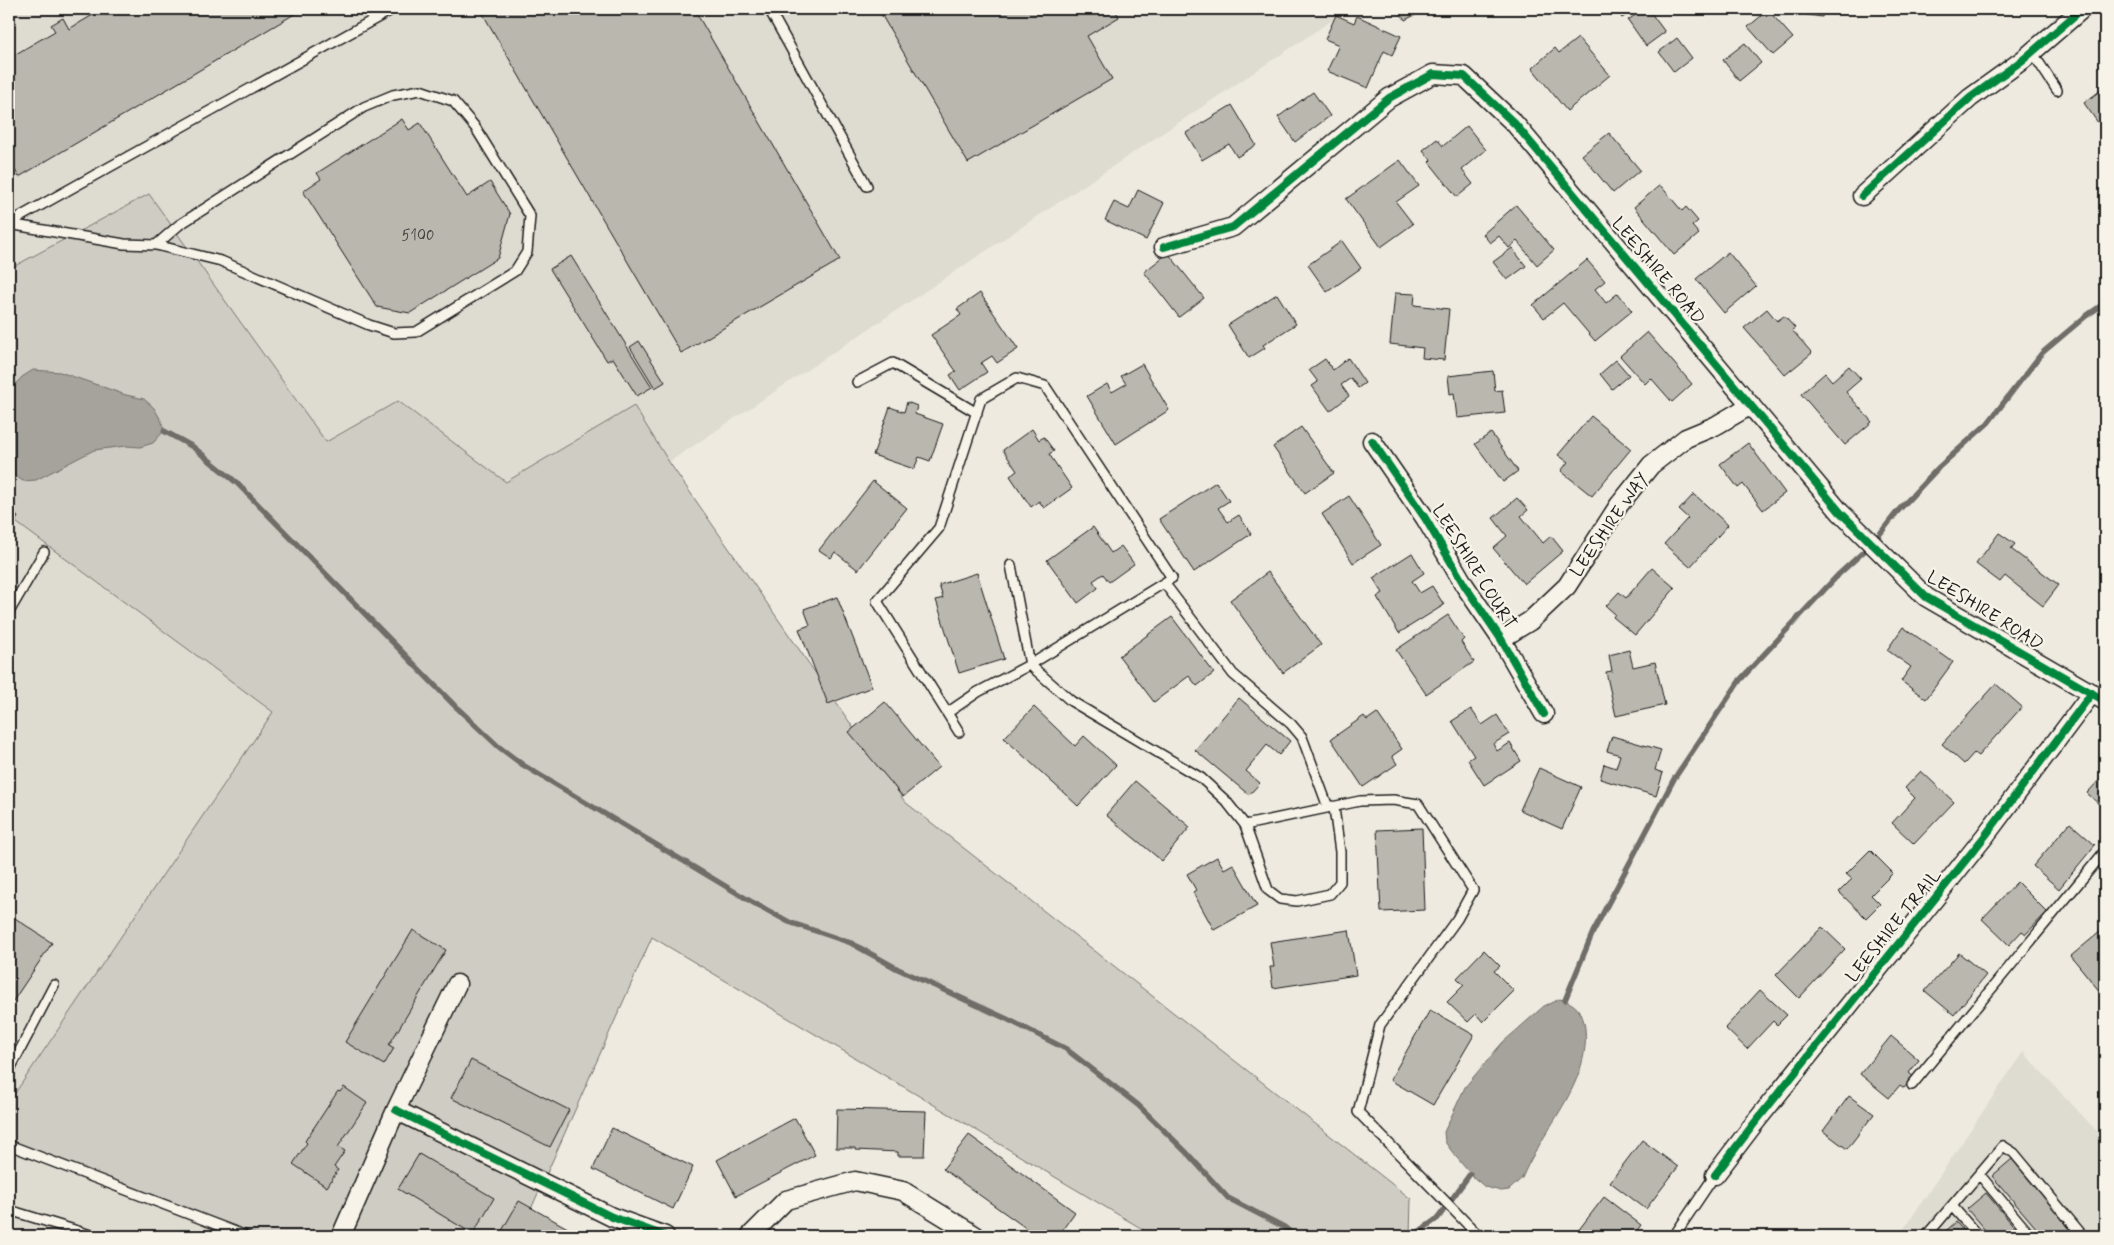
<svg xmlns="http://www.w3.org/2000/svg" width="2114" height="1245" viewBox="0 0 2114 1245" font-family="Mynerve,sans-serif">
<rect width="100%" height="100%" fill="#eeeae0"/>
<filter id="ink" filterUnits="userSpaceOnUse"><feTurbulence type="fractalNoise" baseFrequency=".02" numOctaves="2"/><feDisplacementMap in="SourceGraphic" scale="10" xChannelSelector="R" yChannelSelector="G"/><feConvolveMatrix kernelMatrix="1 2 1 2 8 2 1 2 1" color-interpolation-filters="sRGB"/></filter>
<g filter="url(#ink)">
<path fill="#dedbd1" d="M 9,9 L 1349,9 L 669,462 L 634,406 L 506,482 L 398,401 L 326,442 L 149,194 L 9,269 Z
M 9,517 L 273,712 L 9,1102 Z
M 2023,1052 L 2105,1140 L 2105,1236 L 1899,1236 Z
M 9,1145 L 262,1236 L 9,1236 Z"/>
<path fill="#cfccc3" stroke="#767470" d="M 149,194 L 326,442 L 398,401 L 506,482 L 634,406 L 669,462 L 905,802 L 1411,1199 L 1410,1236 L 1154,1236 L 652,937 L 519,1236 L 262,1236 L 9,1145 L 9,1102 L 273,712 L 9,517 L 9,269 Z"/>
<path fill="#a6a39d" stroke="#6f6d69" d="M 33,370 L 60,372 L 126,395 L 144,399 L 154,408 L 162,422 L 164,431 L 153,443 L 140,447 L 126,446 L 94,450 L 36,480 L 23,481 L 9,472 L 9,391 L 22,377 Z
M 1560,999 C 1576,1003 1583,1012 1585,1028 C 1590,1074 1557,1113 1536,1151 C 1530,1160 1526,1169 1522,1178 L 1509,1190 L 1501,1191 L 1485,1187 L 1472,1176 L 1453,1153 L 1445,1142 L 1444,1132 L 1465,1087 L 1502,1043 L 1544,1006 Z"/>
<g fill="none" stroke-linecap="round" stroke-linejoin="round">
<path stroke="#6f6d69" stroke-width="5.5" d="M 164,431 L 193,447 L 237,483 L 454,705 L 499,747 L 523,765 L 752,902 L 789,922 L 851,943 L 898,969 L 1007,1019 L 1066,1049 L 1138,1105 L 1187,1153 L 1228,1198 L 1284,1227 L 1295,1236
M 1565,1000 L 1593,932 L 1674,779 L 1740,680 L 1839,574 L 1872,544 L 1897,512 L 1939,467 L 1988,423 L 2042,353 L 2086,316 L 2105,303
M 1413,1236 L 1438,1218 L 1470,1174"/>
</g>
<path fill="#bab7af" stroke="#1c1c1c" d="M 103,9 L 303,9 L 19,177 L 9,160 L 9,58 L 55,31 L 51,25 L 63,18 L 69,29 Z
M 480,9 L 694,9 L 840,260 L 681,353 Z
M 878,9 L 1115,9 L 1119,17 L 1087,36 L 1112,79 L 968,163 Z
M 1398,9 L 1424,9 L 1425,10 L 1405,20 Z
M 1615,9 L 1635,9 L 1622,18 Z
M 1644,9 L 1648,9 L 1665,32 L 1646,46 L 1628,20 Z
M 1782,9 L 1824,9 L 1822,17 L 1781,11 Z
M 1768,10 L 1793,38 L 1773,55 L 1748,27 Z
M 1336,15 L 1354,23 L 1357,16 L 1401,36 L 1392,55 L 1384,51 L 1368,88 L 1327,71 L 1339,45 L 1325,39 Z
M 1578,38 L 1610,75 L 1567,111 L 1532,68 L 1555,48 L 1559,53 Z
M 1677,38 L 1692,58 L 1674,72 L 1659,52 Z
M 1745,43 L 1761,63 L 1739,81 L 1723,60 Z
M 2105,87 L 2105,128 L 2103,130 L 2084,103 Z
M 1313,92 L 1330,116 L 1295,142 L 1278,117 Z
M 1232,105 L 1256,145 L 1237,157 L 1229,144 L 1202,160 L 1186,133 Z
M 402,119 L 409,130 L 420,123 L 467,197 L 490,182 L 510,214 L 498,258 L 410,313 L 377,307 L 303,191 L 321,179 L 317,173 Z
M 1467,126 L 1486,150 L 1462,170 L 1473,184 L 1457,197 L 1429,162 L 1431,160 L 1423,150 L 1437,139 L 1443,146 Z
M 1609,133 L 1640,170 L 1613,193 L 1582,155 Z
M 1400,160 L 1419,186 L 1396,202 L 1413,224 L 1381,247 L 1346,199 Z
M 1660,185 L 1682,211 L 1686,207 L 1698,221 L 1692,226 L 1699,234 L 1674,255 L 1634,207 Z
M 1138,190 L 1164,203 L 1146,240 L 1105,220 L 1114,202 L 1129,209 Z
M 1516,205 L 1554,250 L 1537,265 L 1517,241 L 1509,248 L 1499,236 L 1490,243 L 1483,234 Z
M 1342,241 L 1361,268 L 1327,292 L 1308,265 Z
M 1512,248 L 1526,266 L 1507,280 L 1493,262 Z
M 1728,252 L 1756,286 L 1724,313 L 1696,279 Z
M 1168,253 L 1204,298 L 1179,317 L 1144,272 Z
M 571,256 L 652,387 L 637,396 L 613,358 L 607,361 L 550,269 Z
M 1587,260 L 1605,281 L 1595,289 L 1606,303 L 1618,293 L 1632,311 L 1595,341 L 1563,303 L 1544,318 L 1533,305 Z
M 980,293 L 1018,349 L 997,363 L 992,356 L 981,363 L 987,372 L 960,390 L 950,375 L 956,371 L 931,335 L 961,315 L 957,309 Z
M 1395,293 L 1415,294 L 1414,305 L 1449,309 L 1444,360 L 1422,358 L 1423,348 L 1390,344 Z
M 1277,294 L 1296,324 L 1263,345 L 1265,348 L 1249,358 L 1228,325 Z
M 1767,309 L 1777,321 L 1784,316 L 1795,328 L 1792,330 L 1812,353 L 1785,375 L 1744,328 Z
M 1647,332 L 1692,384 L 1672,402 L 1651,378 L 1645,384 L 1620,356 Z
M 639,341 L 665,382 L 655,388 L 630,347 Z
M 1348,358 L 1365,383 L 1358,388 L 1351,378 L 1341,385 L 1349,396 L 1330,411 L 1312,386 L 1318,382 L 1309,370 L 1325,359 L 1333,370 Z
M 1616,360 L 1629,375 L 1612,389 L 1600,374 Z
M 1142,364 L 1169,410 L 1116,444 L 1087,396 L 1107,384 L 1112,392 L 1126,384 L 1121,376 Z
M 1849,366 L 1861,379 L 1846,392 L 1872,422 L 1845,445 L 1801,394 L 1825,373 L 1832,381 Z
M 1493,371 L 1495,391 L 1502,390 L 1505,413 L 1457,418 L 1454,393 L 1450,394 L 1448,376 Z
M 907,402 L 917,406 L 915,414 L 943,424 L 930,461 L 919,457 L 914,469 L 873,455 L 890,407 L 904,412 Z
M 1591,416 L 1631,449 L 1592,496 L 1561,471 L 1568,462 L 1558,455 Z
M 1301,427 L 1334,473 L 1305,493 L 1273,447 Z
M 1032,429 L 1039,440 L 1044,437 L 1054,451 L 1049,454 L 1072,488 L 1044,508 L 1039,501 L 1031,507 L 1010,476 L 1017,471 L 1003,450 Z
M 1491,433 L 1518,471 L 1503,482 L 1475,444 Z
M 1748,443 L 1785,493 L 1763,510 L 1743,484 L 1738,488 L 1720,464 Z
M 873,481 L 907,508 L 858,570 L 835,552 L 831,558 L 819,550 Z
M 1216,482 L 1229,501 L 1218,508 L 1228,522 L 1239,515 L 1251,534 L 1194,572 L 1159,519 Z
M 1694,494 L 1728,525 L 1690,567 L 1664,544 L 1688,518 L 1679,510 Z
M 1349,496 L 1381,545 L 1353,563 L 1322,514 Z
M 1517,498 L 1528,510 L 1521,516 L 1543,543 L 1551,536 L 1563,551 L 1524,584 L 1493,548 L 1507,536 L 1493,518 Z
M 9,511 L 18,517 L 9,532 Z
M 1093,527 L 1111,553 L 1121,546 L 1134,564 L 1109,582 L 1103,574 L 1093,581 L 1098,588 L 1078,603 L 1047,560 Z
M 1999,533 L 2015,544 L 2011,549 L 2059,585 L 2043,606 L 2005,576 L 2000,582 L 1976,564 Z
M 1412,553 L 1424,573 L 1412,581 L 1420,593 L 1432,586 L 1444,605 L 1399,633 L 1377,597 L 1383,593 L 1373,578 Z
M 1652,568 L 1675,588 L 1635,635 L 1613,617 L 1615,614 L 1606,606 L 1619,592 L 1626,598 Z
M 1268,572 L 1321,645 L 1283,673 L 1230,600 Z
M 977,573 L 1004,659 L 959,673 L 936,600 L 943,598 L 939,585 Z
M 837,597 L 872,687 L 828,704 L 799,629 L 810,625 L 804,609 Z
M 1448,615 L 1464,639 L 1461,642 L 1474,662 L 1426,694 L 1396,650 Z
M 1172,617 L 1214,673 L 1197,686 L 1189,676 L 1154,702 L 1119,656 Z
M 1903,627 L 1953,662 L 1926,699 L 1901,681 L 1911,667 L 1887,650 Z
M 1629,650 L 1633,667 L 1655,662 L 1665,705 L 1616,716 L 1606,672 L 1612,671 L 1609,655 Z
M 1996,684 L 2022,707 L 1978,756 L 1974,753 L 1964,764 L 1942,744 Z
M 1239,698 L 1290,741 L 1279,755 L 1267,745 L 1246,771 L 1260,783 L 1249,795 L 1195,750 Z
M 885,702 L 939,767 L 903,797 L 849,732 Z
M 1034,707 L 1075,746 L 1084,736 L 1116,765 L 1078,806 L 1004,738 Z
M 1471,709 L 1482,725 L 1497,715 L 1509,734 L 1493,744 L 1497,751 L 1510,743 L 1521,761 L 1484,785 L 1468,760 L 1474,756 L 1452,721 Z
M 1377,713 L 1402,749 L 1392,756 L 1397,764 L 1363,787 L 1331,739 L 1364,716 L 1367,720 Z
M 1612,736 L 1661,750 L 1655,770 L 1663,773 L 1656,796 L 1600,779 L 1604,764 L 1616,768 L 1620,755 L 1607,751 Z
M 1539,768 L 1581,787 L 1562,829 L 1520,810 Z
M 1921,771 L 1954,802 L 1914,844 L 1892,823 L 1915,798 L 1905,788 Z
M 2105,774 L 2105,810 L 2087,793 Z
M 1135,781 L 1190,827 L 1162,861 L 1106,815 Z
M 2070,823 L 2095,845 L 2059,889 L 2033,866 Z
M 1422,828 L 1425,910 L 1381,912 L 1377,830 Z
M 1870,850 L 1893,873 L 1871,895 L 1880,904 L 1866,918 L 1839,892 L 1852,879 L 1846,874 Z
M 1217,857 L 1224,869 L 1233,864 L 1257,906 L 1214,930 L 1193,892 L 1196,890 L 1187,874 Z
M 2017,882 L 2047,912 L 2026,934 L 2022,931 L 2009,945 L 1982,919 Z
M 9,914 L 52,943 L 9,1007 Z
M 1822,927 L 1845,949 L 1799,998 L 1776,975 Z
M 413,930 L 446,950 L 389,1045 L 394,1048 L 384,1065 L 345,1042 Z
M 1349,930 L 1356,975 L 1273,988 L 1270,967 L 1274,967 L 1270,942 Z
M 2101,931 L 2105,936 L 2105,998 L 2071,956 Z
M 1484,950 L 1500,966 L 1494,971 L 1514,991 L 1483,1022 L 1476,1014 L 1468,1022 L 1447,1002 L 1464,985 L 1457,978 Z
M 1959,953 L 1986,975 L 1954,1015 L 1925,991 Z
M 1760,990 L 1787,1015 L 1777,1025 L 1773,1021 L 1747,1049 L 1725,1028 Z
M 1430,1010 L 1474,1035 L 1433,1105 L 1390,1080 Z
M 1891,1036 L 1919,1060 L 1909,1073 L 1914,1077 L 1904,1088 L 1900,1085 L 1889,1098 L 1860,1074 Z
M 471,1060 L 569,1110 L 550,1147 L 451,1098 Z
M 344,1087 L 367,1103 L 338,1147 L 345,1151 L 334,1167 L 338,1170 L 327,1187 L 293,1164 L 307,1143 L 305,1141 L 338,1091 L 340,1092 Z
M 1849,1096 L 1874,1114 L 1847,1149 L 1823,1131 Z
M 837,1109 L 926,1111 L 924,1156 L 898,1156 L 898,1152 L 855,1150 L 855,1148 L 836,1148 Z
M 795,1118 L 815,1155 L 736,1196 L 717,1160 Z
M 612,1128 L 693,1167 L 673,1209 L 593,1169 Z
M 969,1135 L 1075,1212 L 1058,1236 L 1037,1236 L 943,1169 Z
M 1642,1140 L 1678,1167 L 1646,1209 L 1610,1182 Z
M 419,1154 L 494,1198 L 473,1234 L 398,1189 Z
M 2012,1159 L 2076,1236 L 2043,1236 L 1992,1176 Z
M 1986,1193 L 2022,1236 L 1990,1236 L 1967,1209 Z
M 1604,1197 L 1641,1225 L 1633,1236 L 1574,1236 Z
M 519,1201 L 582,1236 L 499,1236 Z
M 1956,1222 L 1968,1236 L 1940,1236 Z"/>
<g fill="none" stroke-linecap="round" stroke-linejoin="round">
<defs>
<path id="service" d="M 769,9 L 867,186
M 2032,52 L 2057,90
M 9,223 L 393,9
M 9,224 L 124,244 L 156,245 L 179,225 L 364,107 L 393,95 L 420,90 L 453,101 L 475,127 L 530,216 L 527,252 L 515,271 L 416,332 L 394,333 L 369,325 L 221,261 L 156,245
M 857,382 L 893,363 L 977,413
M 1011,565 L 1030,665 L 1071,701 L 1201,778 L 1226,801 L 1245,825 L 1268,890 L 1280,899 L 1297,901 L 1330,894 L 1340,882 L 1340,852 L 1334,808 L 1332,806
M 1165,584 L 1233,674 L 1291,724 L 1302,737 L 1328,807
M 9,612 L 44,552
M 947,713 L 978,692 L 1033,663 L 1172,578 L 1045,386 L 1017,378 L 981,399 L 939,528 L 877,601 L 959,732
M 1245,825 L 1360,801 L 1393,800 L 1418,804 L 1473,890 L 1457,919 L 1380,1025 L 1358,1112 L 1479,1236
M 9,1071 L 54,985
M 1912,1085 L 2105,851
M 9,1145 L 246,1236
M 1979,1174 L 2031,1236
M 1952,1206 L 1978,1236
M 9,1210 L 94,1236
M 1674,1236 L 1715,1175
M 1926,1236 L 2003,1146 L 2014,1153 L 2083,1236"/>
<path id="minor" d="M 1862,196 L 1970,98 L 2024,59 L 2082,9
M 1164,247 L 1233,227 L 1389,98 L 1433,74 L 1464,76 L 1515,124 L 1840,512 L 1926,597 L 2105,701
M 1372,441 L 1425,518 L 1465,586 L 1501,639 L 1544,714
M 1501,639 L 1530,621 L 1567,586 L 1619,505 L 1651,465 L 1686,438 L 1715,426 L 1751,405
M 396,1110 L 612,1217 L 665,1236
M 1715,1175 L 1753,1125 L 1985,836 L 2092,693
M 341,1236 L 396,1110 L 457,984
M 750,1236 L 786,1200 L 855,1181 L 903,1191 L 976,1236"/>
</defs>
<use href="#service" stroke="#1c1c1c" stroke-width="12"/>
<use href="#minor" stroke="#1c1c1c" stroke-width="21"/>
<use href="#service" stroke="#f7f3e8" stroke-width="9"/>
<use href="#minor" stroke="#f7f3e8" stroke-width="18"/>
<defs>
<path id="cycleway" d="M 1862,196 L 1970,98 L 2024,59 L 2082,9
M 1164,247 L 1233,227 L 1389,98 L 1433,74 L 1464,76 L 1515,124 L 1840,512 L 1926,597 L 2105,701
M 1372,441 L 1425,518 L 1465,586 L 1501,639 L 1544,714
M 396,1110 L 612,1217 L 665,1236
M 1715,1175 L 1753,1125 L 1985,836 L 2092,693"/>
</defs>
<use href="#cycleway" stroke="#f7f3e8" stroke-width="11"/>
<use href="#cycleway" stroke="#00873e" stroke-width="8"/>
</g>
</g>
<g text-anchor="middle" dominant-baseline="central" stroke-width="4.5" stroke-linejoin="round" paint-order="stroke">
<g font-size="15" fill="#444341">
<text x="418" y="236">5100</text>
</g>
<g font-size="18" fill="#1c1c1c" stroke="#f7f3e8">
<text transform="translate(1658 271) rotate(50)">LEESHIRE ROAD</text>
<text transform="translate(1610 525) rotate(-55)">LEESHIRE WAY</text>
<text transform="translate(1474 567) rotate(58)">LEESHIRE COURT</text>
<text transform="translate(1985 611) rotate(32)">LEESHIRE ROAD</text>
<text transform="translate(1894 926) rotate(-51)">LEESHIRE TRAIL</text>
</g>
</g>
<rect width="2114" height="1245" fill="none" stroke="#f7f3e8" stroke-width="30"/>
<rect x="15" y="15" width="2084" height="1215" fill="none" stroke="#1c1c1c" stroke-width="2" filter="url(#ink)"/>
</svg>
